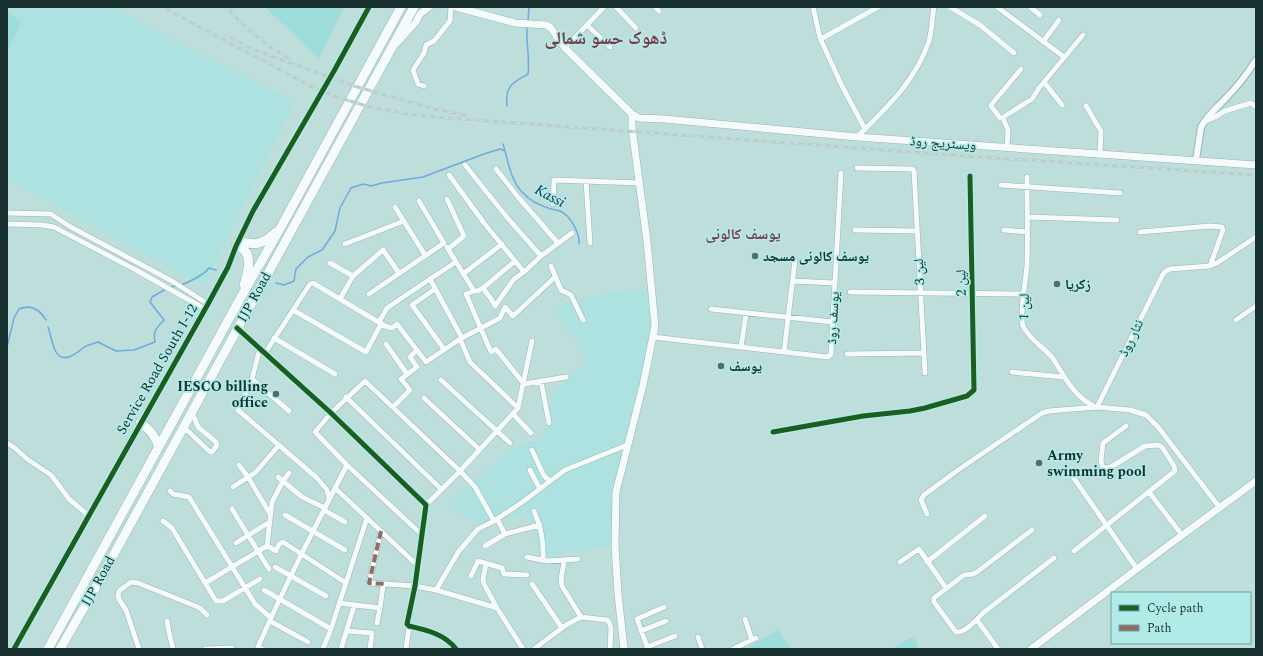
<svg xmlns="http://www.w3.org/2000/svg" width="1263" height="656" viewBox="0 0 1263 656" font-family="Spectral,'Noto Naskh Arabic',serif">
<rect width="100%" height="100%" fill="#bededc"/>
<path fill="#aee2e0" d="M 7,7 L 112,7 L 295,102 L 204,287 L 7,179 Z
M 651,290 L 655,326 L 615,492 L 615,546 L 540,557 L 528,514 L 480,523 L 447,507 L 509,450 L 543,437 L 552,393 L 588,361 L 552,307 L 616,291 Z"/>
<path fill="#9eddda" d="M 265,7 L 344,7 L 319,59 Z
M 7,13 L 22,21 L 8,50 L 7,49 Z
M 778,630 L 791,649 L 745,649 Z
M 914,636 L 919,649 L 891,649 Z"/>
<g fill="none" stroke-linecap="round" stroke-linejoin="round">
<path stroke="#6eaadf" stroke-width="1.5" d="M 528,21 L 529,7
M 507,106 C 505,86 512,83 528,74 C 530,59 526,43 527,27
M 503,144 C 508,160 510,179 522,192 C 529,200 541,206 551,209 C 554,210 557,210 560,211 C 570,215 580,233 579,244
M 276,283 L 284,285 L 294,281 L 296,269 L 308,257 L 322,250 L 335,231 L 340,208 L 351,188 L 363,184 L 371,186 L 382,183 L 423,177 L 484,154 L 500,149 L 505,151
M 181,285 C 189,282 204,275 209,268 L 216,270
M 171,287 L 177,286
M 48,327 C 51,335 52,345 56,352 C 63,364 76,354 83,348 C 87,345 93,344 98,342 L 116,351 L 134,350 L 155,342 C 153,330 156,329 164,320 L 150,302 L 152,297 L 166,289
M 7,347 L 14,318 L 19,309 C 31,304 40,310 46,320"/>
<defs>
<path id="minor" d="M 616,7 L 636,28
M 655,7 L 659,11
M 813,7 L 820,38 L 842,86 L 865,129
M 950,7 L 980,25 L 1014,53
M 997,7 L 1064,57
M 1030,7 L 1040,15
M 587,25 L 610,47
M 821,39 L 878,7
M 1043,42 L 1059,20
M 565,48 L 604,7
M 1044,82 L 1062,105
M 424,86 L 418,84 L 413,70 L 424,53 L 426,45 L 434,41 L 450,21 L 451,7
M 1086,106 L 1101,131 L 1100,155
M 1003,118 L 1005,116 L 1032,99 L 1039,88 L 1083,35
M 1204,122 L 1215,117 L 1225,111 L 1251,103 L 1256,107
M 857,137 C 887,107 915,82 929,41 C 932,30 932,18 934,7
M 1007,148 L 1008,130 L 1003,118 L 1000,118 L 991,106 L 991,105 L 1021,69
M 465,165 L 505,215 L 541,256
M 857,168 L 912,169 L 914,171 L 925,373
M 496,169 L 518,197 L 558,243
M 449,175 L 484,223 L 524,272 L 514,279 L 495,306 L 491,299 L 483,288
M 1027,177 C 1027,206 1028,236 1027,265 C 1026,280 1019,314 1023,326 C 1030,341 1045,347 1054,360 C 1065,378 1075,398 1096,407
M 586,181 L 590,243
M 1001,185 L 1120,193
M 553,204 L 554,180 L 640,183
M 395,207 L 425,255
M 7,213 L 51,214 L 69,226 L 172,281 L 208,304
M 1028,217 L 1117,220
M 7,224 L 42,225 L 54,227 L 134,269 L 205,309
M 855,230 L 917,231
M 1004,230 L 1028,232
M 1140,232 L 1210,226 L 1222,227 L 1223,230 L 1210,266
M 345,244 L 404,221
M 447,247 L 448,249 L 464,236 L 447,199
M 448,249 L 474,291 L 466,294 L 491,352 L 496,349 L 524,384 L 566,377
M 456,262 L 430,279 L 462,338
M 330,263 L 353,276
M 551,266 L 561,290 L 571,295 L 583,320
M 524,272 L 541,256 L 572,233
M 463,274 L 502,244
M 793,281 L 835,283
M 435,289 L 412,305 L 444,349
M 474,291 L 477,291 L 483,288 L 515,261
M 850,292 L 1024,294
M 369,294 L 444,243 L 419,201
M 340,299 L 353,276 L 383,250 L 399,273
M 711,309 L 833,322
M 293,310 L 366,352 L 381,324
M 1236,320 L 1256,306
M 379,322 L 387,308 L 430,279
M 237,328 L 331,413 L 426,505 L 415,586 L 407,624 L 409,626 C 426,630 445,634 456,649
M 653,337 L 828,357 L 831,354 L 841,173
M 274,338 L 335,374
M 460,339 L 470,362 L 518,408
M 386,344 L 407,374
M 741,347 L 746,314
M 260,348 L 252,379 L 238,410 L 317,478 L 327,490 L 329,499
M 784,352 L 795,260
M 265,353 L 310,284 L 313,283 L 385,326 L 392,328 L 397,324 L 426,362 L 460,339 L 500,318 L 505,307 L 513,316 L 555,277
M 847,354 L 924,353
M 1012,372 L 1063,377
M 252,379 L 289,411
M 441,380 L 510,443
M 541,381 L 549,423
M 346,397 L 441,489
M 424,398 L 479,449
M 393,407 L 410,390 L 401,379 L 417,367 L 410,357 L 417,350
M 1097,407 L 1163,274 L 1166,271 L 1170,269 L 1210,266 L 1217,263 L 1256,237
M 513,414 L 531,433
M 181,429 L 188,431 L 210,452 L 212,452 L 217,445 L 216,442 L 198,427 L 192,412
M 773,432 L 863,416 L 910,411 L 925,408 L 967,396 L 974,390 L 970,176
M 7,443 L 15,448 L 27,459 L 51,475 L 69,499 L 88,515
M 532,450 L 544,476 L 550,481
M 239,465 L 248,477 L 270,514
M 530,470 L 540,489
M 278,477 L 302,497 L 325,508
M 1073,477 L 1137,569
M 233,487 L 256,472 L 279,445
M 335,488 L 417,565
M 170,491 L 173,494 L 189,497 L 255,604 L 271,618
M 1149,492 L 1182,535
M 426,505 L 460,471 L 518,408 L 532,341
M 232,509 L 269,569
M 324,510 L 345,522
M 534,511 C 541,527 544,544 543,560
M 927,514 L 921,500 L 924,495 L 958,470 L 1042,413 L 1049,411 L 1097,407 L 1130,410 L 1146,415 L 1158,427 L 1220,508
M 285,515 L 345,550
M 497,519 L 505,534
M 163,521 L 172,528 L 216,601 L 223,601 L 260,579
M 1032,530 L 977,572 L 973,574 L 964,575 L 934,598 L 934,602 L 956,632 C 966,633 977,619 983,613 L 1054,558
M 381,531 L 369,583 L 386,584
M 421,534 L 347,465 L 315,432 L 331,413 L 365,381 L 460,471 L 475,487 L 494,521
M 236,543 L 268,523
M 267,546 L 276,551 L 279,544 L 283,542 L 346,583
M 485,546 L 505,534 L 540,525
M 1074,551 L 1175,471 L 1174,466 L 1162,447 L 1158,445 L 1145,446 L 1111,467 L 1105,468 L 1102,466 L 1101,460 L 1103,443 L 1126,426
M 527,557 L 547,561 L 578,559
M 564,560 C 564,569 559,578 562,586 L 581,617
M 900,562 L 919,549 L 946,588
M 927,562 L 985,516
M 486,564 L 483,579 L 484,584 L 497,608 L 523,649
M 275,567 L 326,596
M 471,576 L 478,561 L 502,568 L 504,574 L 527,575
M 205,583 L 267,546 L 272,502 L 283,481 L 289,473
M 532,584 L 562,628
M 264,590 L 331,629 L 367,518
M 436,590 L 459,551 L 478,529 L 494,521 L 521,503 L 565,470 L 627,445
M 339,603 L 380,608 L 383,586 L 386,584 L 415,586 L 436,590 L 497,608
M 745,619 L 752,640
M 977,620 L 998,649
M 167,621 L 169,632 L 173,649
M 270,621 L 308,642
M 377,623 L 380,608
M 347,631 L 372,633 L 370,649
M 641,631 L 666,621
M 698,637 L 702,649
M 647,647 L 675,636
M 14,649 L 208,304 L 228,267 L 236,246 L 253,211 L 334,71 L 369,7
M 139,649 L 126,610 L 120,601 L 118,596 L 119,591 L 131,582 L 138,583 L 193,605 L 200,608 L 207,615
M 205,649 L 232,648
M 262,649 L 258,647 C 285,585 316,525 347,465
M 323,649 L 331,629
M 341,649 L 354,606
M 406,649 L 409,626
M 534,649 L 566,625 L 581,617 L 607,620 L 609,622 L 611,628 L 610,649
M 648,649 L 637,619 L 664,607
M 733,649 L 756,638"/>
<path id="tertiary" d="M 1196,160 L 1201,127 C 1209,113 1216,109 1226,98 C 1237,87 1247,74 1256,60"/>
<path id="secondary" d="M 456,7 L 515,23 L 546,25 L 550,27 L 565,48 L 632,114 L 639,118 L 664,119 L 857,137 L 1256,165
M 397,43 L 416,22 L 420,14 L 429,7
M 624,649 L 618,594 L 615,546 L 616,492 L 643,385 L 655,326 L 647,241 L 632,128 L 632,114
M 1031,649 L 1166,547 L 1256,481"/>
<path id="trunk" d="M 239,241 C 256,247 264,243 276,232
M 236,246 C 255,250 248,272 244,285
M 140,423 C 151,430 154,435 159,447
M 48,649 L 241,297 L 281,227 L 401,7
M 60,649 L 97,585 L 414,7"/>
</defs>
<use href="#minor" stroke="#9ab3b2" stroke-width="6"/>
<use href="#tertiary" stroke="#9ab3b2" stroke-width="8"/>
<use href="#secondary" stroke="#9ab3b2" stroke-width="8"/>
<use href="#trunk" stroke="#9ab3b2" stroke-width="10"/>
<use href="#minor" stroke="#f5fafa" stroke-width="5"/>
<use href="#tertiary" stroke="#f5fafa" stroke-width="6"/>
<use href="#secondary" stroke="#f5fafa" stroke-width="7"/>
<use href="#trunk" stroke="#f5fafa" stroke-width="9"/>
<defs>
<path id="rail" d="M 162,7 L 314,88 L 337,97 L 370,107 L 408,114 L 435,117 L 965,156 L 1256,175
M 226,7 C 245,27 265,46 290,59
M 227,35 L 248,47 L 271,56 L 354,86 L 438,110 L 465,115"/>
</defs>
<use href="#rail" stroke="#c1caca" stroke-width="3"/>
<use href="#rail" stroke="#b1ebe8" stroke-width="1.5" stroke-dasharray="4.5" stroke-linecap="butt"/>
<path stroke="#8d6e63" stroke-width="4" stroke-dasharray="8 4" stroke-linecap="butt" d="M 381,531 L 369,583 L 386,584"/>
<defs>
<path id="cycleway" d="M 237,328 L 331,413 L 426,505 L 415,586 L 407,624 L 409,626 C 426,630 445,634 456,649
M 773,432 L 863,416 L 910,411 L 925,408 L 967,396 L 974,390 L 970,176
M 14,649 L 208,304 L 228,267 L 236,246 L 253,211 L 334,71 L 369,7"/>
</defs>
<use href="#cycleway" stroke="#b1ebe8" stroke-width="8"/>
<use href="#cycleway" stroke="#1b5e20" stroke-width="5"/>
</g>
<g fill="#516c6b" stroke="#b1ebe8" stroke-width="1.5">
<circle cx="755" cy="256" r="4"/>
<circle cx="1057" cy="284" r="4"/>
<circle cx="721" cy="366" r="4"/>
<circle cx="276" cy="394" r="4"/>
<circle cx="1039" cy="463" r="4"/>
</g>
<g text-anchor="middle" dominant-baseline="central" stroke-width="3.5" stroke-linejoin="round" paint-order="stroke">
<g font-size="14" fill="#172f2e" stroke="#b1ebe8">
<text transform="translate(943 143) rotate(4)">ویسٹریج روڈ</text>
<text transform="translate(919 272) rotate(-93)">لین 3</text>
<text transform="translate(961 283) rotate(-91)">لین 2</text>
<text transform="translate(254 297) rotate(-61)">IJP Road</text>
<text transform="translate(1024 307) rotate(-88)">لین 1</text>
<text transform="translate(833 318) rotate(-87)">یوسف روڈ</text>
<text transform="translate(1131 338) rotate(-64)">نثار روڈ</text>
<text transform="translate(157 369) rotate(-60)">Service Road South I-12</text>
<text transform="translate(98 581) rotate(-61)">IJP Road</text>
</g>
<g font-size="14" font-weight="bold" fill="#172f2e" stroke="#b1ebe8" text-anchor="start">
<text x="763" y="256">یوسف کالونی مسجد</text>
<text x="1065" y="284">زکریا</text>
<text x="729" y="366">یوسف</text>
<text x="268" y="386" text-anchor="end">IESCO billing<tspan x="268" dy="16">office</tspan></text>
<text x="1047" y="455">Army<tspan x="1047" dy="16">swimming pool</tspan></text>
</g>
<g font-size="15" font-style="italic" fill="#133150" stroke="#b1ebe8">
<text transform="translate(550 196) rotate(28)">Kassi</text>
</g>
<g font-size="15" font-weight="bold" fill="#7f3743" stroke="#b1ebe8">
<text x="743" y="234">یوسف کالونی</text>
</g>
<g font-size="18" font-weight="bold" fill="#7f3743" stroke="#b1ebe8">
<text x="606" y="38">ڈھوک حسو شمالی</text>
</g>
</g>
<rect width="1263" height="656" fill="none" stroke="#172f2e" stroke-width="16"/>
<rect x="1111" y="592" width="140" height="52" fill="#b1ebe8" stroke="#73a09e"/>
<rect x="1119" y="605" width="20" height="6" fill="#1b5e20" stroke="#73a09e"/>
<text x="1147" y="612" font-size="12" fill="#172f2e">Cycle path</text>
<rect x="1119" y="625" width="20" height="6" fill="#8d6e63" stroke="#73a09e"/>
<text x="1147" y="632" font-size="12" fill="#172f2e">Path</text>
</svg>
